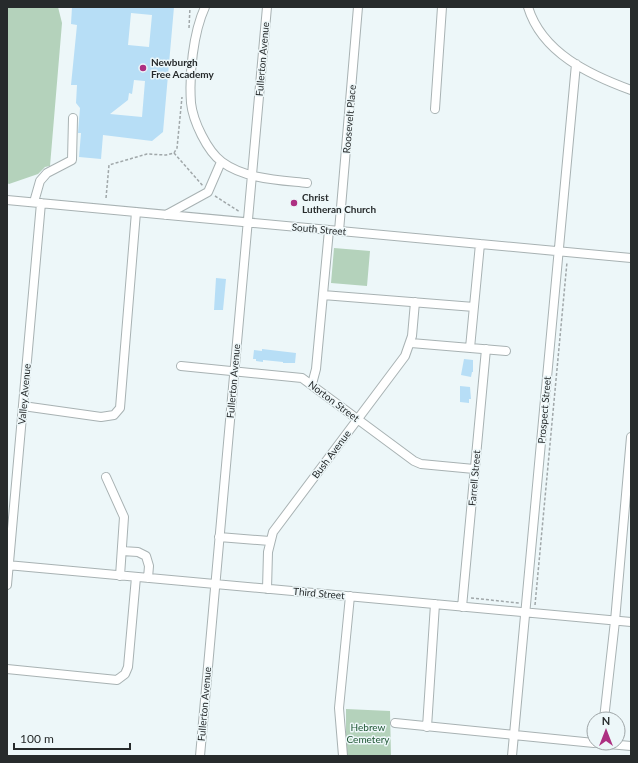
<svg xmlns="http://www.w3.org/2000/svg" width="638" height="763" viewBox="0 0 638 763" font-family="Lato,sans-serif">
<rect width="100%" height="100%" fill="#edf7f9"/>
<path fill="#b4d2bb" d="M 7,7 L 58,7 L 62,23 L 50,166 L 45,167 L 38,174 L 9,184 L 7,183 Z
M 334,248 L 370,251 L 367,286 L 331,283 Z
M 346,709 L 390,711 L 391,756 L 346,756 Z"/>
<path fill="#b7def6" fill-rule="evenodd" d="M 72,7 L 174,7 L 163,132 L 152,141 L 103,135 L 101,159 L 79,157 L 81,133 L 78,133 L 80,108 L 76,103 L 77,85 L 71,85 L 77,25 L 71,24 ZM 131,13 L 152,15 L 149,47 L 128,45 ZM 134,80 L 145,81 L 142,117 L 110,114 L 128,100 L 129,93 L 132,94 Z
M 216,278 L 226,279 L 223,310 L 214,310 Z
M 262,349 L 296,353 L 295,363 L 283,363 L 283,362 L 263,360 L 263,362 L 256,361 L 256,359 L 253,359 L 254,350 L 262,351 Z
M 464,359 L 473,360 L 473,372 L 472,372 L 471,377 L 461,375 Z
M 460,386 L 470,387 L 471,399 L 469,399 L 469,403 L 460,402 Z"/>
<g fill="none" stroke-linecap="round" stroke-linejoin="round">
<defs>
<path id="minor" d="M 205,7 C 193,33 189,75 191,103 C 193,121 207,151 222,162 C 245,179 279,180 307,183
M 528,7 C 542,53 590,75 631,90
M 435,109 L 442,7
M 7,200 L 631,258
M 34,202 L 40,181 L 47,173 L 72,160 L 73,118
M 166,215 L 208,192 L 221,162
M 339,231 L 358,7
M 323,295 L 474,307
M 411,343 L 506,351
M 470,348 L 480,244
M 181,366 L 302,378 L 414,461 L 421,464 L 474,469
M 312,384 L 316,369 L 329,230
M 23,406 L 101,417 L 114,415 L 120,408 L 136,212
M 106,477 L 124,517 L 120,576
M 219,537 L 270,541
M 122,551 L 138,552 L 146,556 L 149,566 L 148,578
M 7,565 L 631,622
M 7,585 L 41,203
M 267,589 L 268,552 L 273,532 L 405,356 L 412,336 L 415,302
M 462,607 L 486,349
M 7,669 L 117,680 L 125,674 L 128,667 L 136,577
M 604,719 L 615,621 L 631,437
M 395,723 L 594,743
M 427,727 L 435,604
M 597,743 L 631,746
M 200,756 L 267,7
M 343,756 L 339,708 L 350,596
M 512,756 L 576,64"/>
</defs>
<use href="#minor" stroke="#a8b2b3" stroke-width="10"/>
<path stroke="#a0a7a9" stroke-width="1.5" stroke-dasharray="3 2" stroke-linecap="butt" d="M 189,28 L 190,7
M 174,153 L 203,186
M 215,196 L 240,212
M 106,198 L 109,165 L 147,154 L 166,155 L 174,153 L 177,148 L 182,97
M 471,598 L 519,603
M 535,605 L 567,262"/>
<use href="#minor" stroke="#fff" stroke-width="8"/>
</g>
<g fill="#ad3082" stroke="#edf7f9" stroke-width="1.5">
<circle cx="143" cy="68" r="4"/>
<circle cx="294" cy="203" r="4"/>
</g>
<g text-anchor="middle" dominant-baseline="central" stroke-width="3" stroke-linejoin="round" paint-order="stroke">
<g font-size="10" fill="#272b2c" stroke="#edf7f9">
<text transform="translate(262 59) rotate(-85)">Fullerton Avenue</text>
<text transform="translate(349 119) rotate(-85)">Roosevelt Place</text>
<text transform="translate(319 229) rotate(5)">South Street</text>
<text transform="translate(233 381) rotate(-85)">Fullerton Avenue</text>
<text transform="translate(24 394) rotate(-85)">Valley Avenue</text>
<text transform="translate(334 401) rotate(37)">Norton Street</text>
<text transform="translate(544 410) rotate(-85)">Prospect Street</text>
<text transform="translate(331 454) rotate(-53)">Bush Avenue</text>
<text transform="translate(474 478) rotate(-85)">Farrell Street</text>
<text transform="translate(319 593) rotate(5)">Third Street</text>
<text transform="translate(204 704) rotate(-85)">Fullerton Avenue</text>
</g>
<g font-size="10" font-weight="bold" fill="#272b2c" stroke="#edf7f9" text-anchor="start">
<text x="151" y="62">Newburgh<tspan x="151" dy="12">Free Academy</tspan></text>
<text x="302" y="197">Christ<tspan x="302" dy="12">Lutheran Church</tspan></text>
</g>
<g font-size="10" fill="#1f5633" stroke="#edf7f9">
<text x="368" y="727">Hebrew<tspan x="368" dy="12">Cemetery</tspan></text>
</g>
</g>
<rect width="638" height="763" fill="none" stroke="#272b2c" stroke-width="16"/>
<g transform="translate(606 731)"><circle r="19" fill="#edf7f9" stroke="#9ea5a7"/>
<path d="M0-3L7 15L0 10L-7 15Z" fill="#ad3082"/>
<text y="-6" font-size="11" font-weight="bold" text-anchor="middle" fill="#272b2c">N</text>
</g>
<path d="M14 743v6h116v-6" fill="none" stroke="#272b2c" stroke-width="2"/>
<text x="20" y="743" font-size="12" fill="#272b2c" stroke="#edf7f9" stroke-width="3" paint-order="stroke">100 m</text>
</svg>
